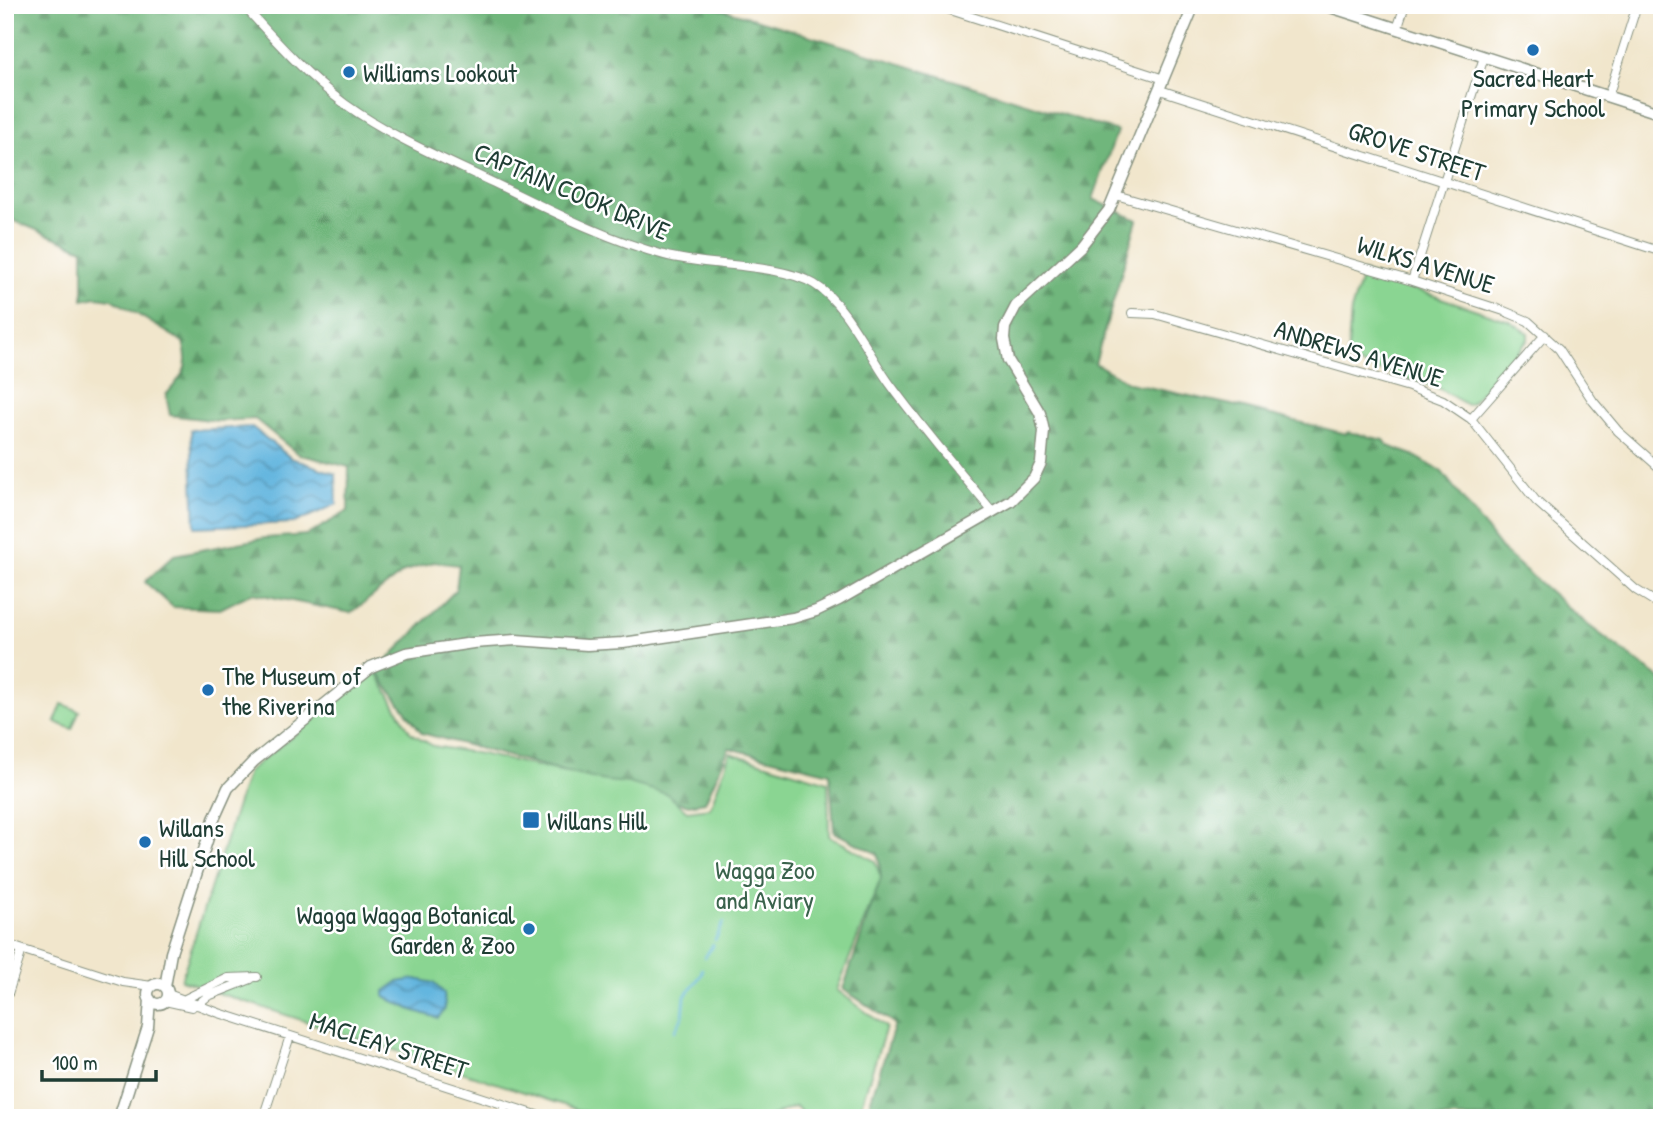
<svg xmlns="http://www.w3.org/2000/svg" width="1667" height="1123" viewBox="0 0 1667 1123" font-family="'Patrick Hand',sans-serif">
<defs>
<pattern id="forest-firs" width="22" height="20" patternUnits="userSpaceOnUse" patternTransform="scale(1.75)"><rect width="22" height="20" fill="#6fb67c"/><path d="M5 1l3.5 6h-7zM16 11l3.5 6h-7z" fill="#5b9566"/></pattern>
<pattern id="water-waves" width="16" height="10" patternUnits="userSpaceOnUse" patternTransform="scale(1.75)"><rect width="16" height="10" fill="#64b6df"/><path d="M0 5q4-4 8 0t8 0" fill="none" stroke="#5295b6"/></pattern>
</defs>
<rect width="100%" height="100%" fill="#fff"/>
<filter id="ink" filterUnits="userSpaceOnUse"><feTurbulence type="fractalNoise" baseFrequency=".0143" numOctaves="2"/><feDisplacementMap in="SourceGraphic" scale="14" xChannelSelector="R" yChannelSelector="G"/><feConvolveMatrix kernelMatrix="1 2 1 2 8 2 1 2 1" color-interpolation-filters="sRGB"/></filter>
<filter id="wash" filterUnits="userSpaceOnUse"><feTurbulence type="fractalNoise" baseFrequency=".00686" numOctaves="4" result="noise"/><feDisplacementMap in="SourceGraphic" scale="28" xChannelSelector="R" yChannelSelector="G"/><feGaussianBlur stdDeviation="1.57" result="paint"/><feColorMatrix in="noise" values="0 0 0 0 0 0 0 0 0 0 0 0 0 0 0 0 0 1.4 0 .05"/><feComposite in="paint" operator="in"/></filter>
<g filter="url(#wash)">
<rect width="100%" height="100%" fill="#f1e6cc"/>
<path fill="url(#forest-firs)" stroke="#477a58" stroke-width="2" d="M 5,5 L 707,5 C 844,44 980,90 1117,131 L 1093,199 L 1137,220 L 1095,363 L 1129,383 L 1232,405 L 1346,434 L 1348,432 L 1384,440 L 1388,446 L 1413,455 L 1442,472 L 1501,549 L 1588,625 L 1662,680 L 1662,1118 L 865,1118 L 895,1024 L 843,989 L 881,878 L 878,854 L 834,832 L 830,773 L 729,748 L 705,802 L 689,805 L 422,733 L 376,671 L 456,590 L 459,565 L 434,562 L 405,571 L 351,613 L 252,593 L 220,609 L 173,607 L 145,582 L 174,555 L 265,538 L 307,535 L 348,511 L 349,467 L 298,454 L 255,419 L 218,421 L 170,415 L 166,395 C 183,375 191,368 183,342 L 112,299 L 96,297 L 83,300 L 83,249 L 5,217 Z"/>
<path fill="#8ad592" stroke="#548963" stroke-width="2" d="M 1363,272 L 1510,321 L 1528,333 L 1528,340 L 1472,403 L 1467,405 L 1438,388 L 1347,361 L 1351,311 Z
M 376,671 L 410,732 L 433,746 L 481,754 L 605,781 L 628,783 L 667,794 L 687,811 L 710,808 L 730,753 L 828,782 L 829,836 L 875,861 L 881,878 L 837,990 L 886,1027 L 857,1118 L 806,1118 L 796,1106 L 766,1118 L 604,1118 L 212,991 L 224,984 L 224,980 L 206,988 L 181,980 L 248,771 Z
M 62,704 L 79,711 L 72,729 L 55,722 Z"/>
<path fill="url(#water-waves)" stroke="#427a8a" stroke-width="2" d="M 252,427 L 291,458 L 336,474 L 337,504 L 294,523 L 195,527 L 191,430 Z
M 416,979 L 433,983 L 444,993 L 445,1009 L 438,1018 L 412,1010 L 385,997 L 385,991 L 398,982 Z"/>
<g fill="none" stroke-linecap="round" stroke-linejoin="round">
<path stroke="#64b6df" stroke-width="2.5" d="M 715,940 L 724,922
M 705,957 L 713,945
M 675,1031 L 683,1016 L 685,996 L 702,974 L 702,969"/>
</g>
</g>
<g filter="url(#ink)">
<g fill="none" stroke-linecap="round" stroke-linejoin="round">
<defs>
<path id="street" d="M 243,5 C 275,40 307,76 345,104 C 391,137 444,159 494,183 C 550,210 605,239 664,255 C 706,267 780,263 814,284 C 846,303 868,354 890,384 C 922,428 958,470 993,512
M 935,5 L 1164,79
M 1397,29 L 1405,5
M 1160,90 L 1662,252
M 1608,97 L 1637,5
M 1116,195 L 1412,281 L 1504,311 L 1528,321 L 1559,349 L 1593,401 L 1618,431 L 1662,470
M 1412,281 L 1484,57
M 1132,313 L 1155,314 L 1409,387 L 1443,400 L 1471,419 L 1536,501 L 1636,590 L 1662,606
M 1471,419 L 1545,335
M 5,944 L 123,982 L 152,986
M 168,994 L 219,1013 L 546,1118
M 183,1000 L 228,978 L 257,977
M 165,1001 L 192,1007
M 5,1003 L 22,950
M 197,1005 L 208,996 L 251,979
M 263,1118 L 290,1036
M 501,1118 L 505,1105"/>
<path id="secondary" d="M 1324,5 L 1662,114
M148 994a10 10 0 1 1 20 0a10 10 0 1 1-20 0Z
M 165,987 L 171,953 L 214,819 L 228,788 L 254,761 L 371,667 L 406,653 L 473,643 L 516,640 L 587,645 L 623,643 L 793,618 L 816,611 L 839,600 L 1011,501 L 1034,478 L 1041,463 L 1044,431 L 1040,413 L 1008,360 L 1004,339 L 1005,327 L 1016,306 L 1081,246 L 1109,210 L 1194,5
M 119,1118 L 148,1027 L 150,999"/>
</defs>
<use href="#street" stroke="#889280" stroke-width="10"/>
<use href="#secondary" stroke="#889280" stroke-width="13"/>
<use href="#street" stroke="#fff" stroke-width="8"/>
<use href="#secondary" stroke="#fff" stroke-width="10"/>
</g>
</g>
<g fill="#1f6fb2" stroke="#fff" stroke-width="2.5">
<circle cx="1533" cy="50" r="7"/>
<circle cx="349" cy="72" r="7"/>
<circle cx="208" cy="690" r="7"/>
<rect x="522" y="811" width="18" height="18" rx="3.5"/>
<circle cx="145" cy="842" r="7"/>
<circle cx="529" cy="929" r="7"/>
</g>
<g text-anchor="middle" dominant-baseline="central" stroke-width="5" stroke-linejoin="round" paint-order="stroke">
<g font-size="26" fill="#1f3d34" stroke="#fff" text-anchor="start">
<text x="363" y="72">Williams Lookout</text>
<text x="1533" y="77" text-anchor="middle">Sacred Heart<tspan x="1533" dy="30">Primary School</tspan></text>
<text x="222" y="675">The Museum of<tspan x="222" dy="30">the Riverina</tspan></text>
<text x="547" y="820">Willans Hill</text>
<text x="159" y="827">Willans<tspan x="159" dy="30">Hill School</tspan></text>
<text x="515" y="914" text-anchor="end">Wagga Wagga Botanical<tspan x="515" dy="30">Garden &amp; Zoo</tspan></text>
</g>
<g font-size="26" fill="#1f3d34" stroke="#fff">
<text transform="translate(1417 151) rotate(18)">GROVE STREET</text>
<text transform="translate(572 191) rotate(23)">CAPTAIN COOK DRIVE</text>
<text transform="translate(1426 264) rotate(17)">WILKS AVENUE</text>
<text transform="translate(1359 353) rotate(17)">ANDREWS AVENUE</text>
<text transform="translate(389 1045) rotate(18)">MACLEAY STREET</text>
</g>
<g font-size="26" fill="#3a634c" stroke="#fff">
<text x="765" y="869">Wagga Zoo<tspan x="765" dy="30">and Aviary</tspan></text>
</g>
</g>
<rect width="1667" height="1123" fill="none" stroke="#fff" stroke-width="28"/>
<path d="M42 1070v10h114v-10" fill="none" stroke="#1f3d34" stroke-width="3.5"/>
<text x="52" y="1070" font-size="21" fill="#1f3d34" stroke="#ffffff" stroke-width="5" paint-order="stroke">100 m</text>
</svg>
